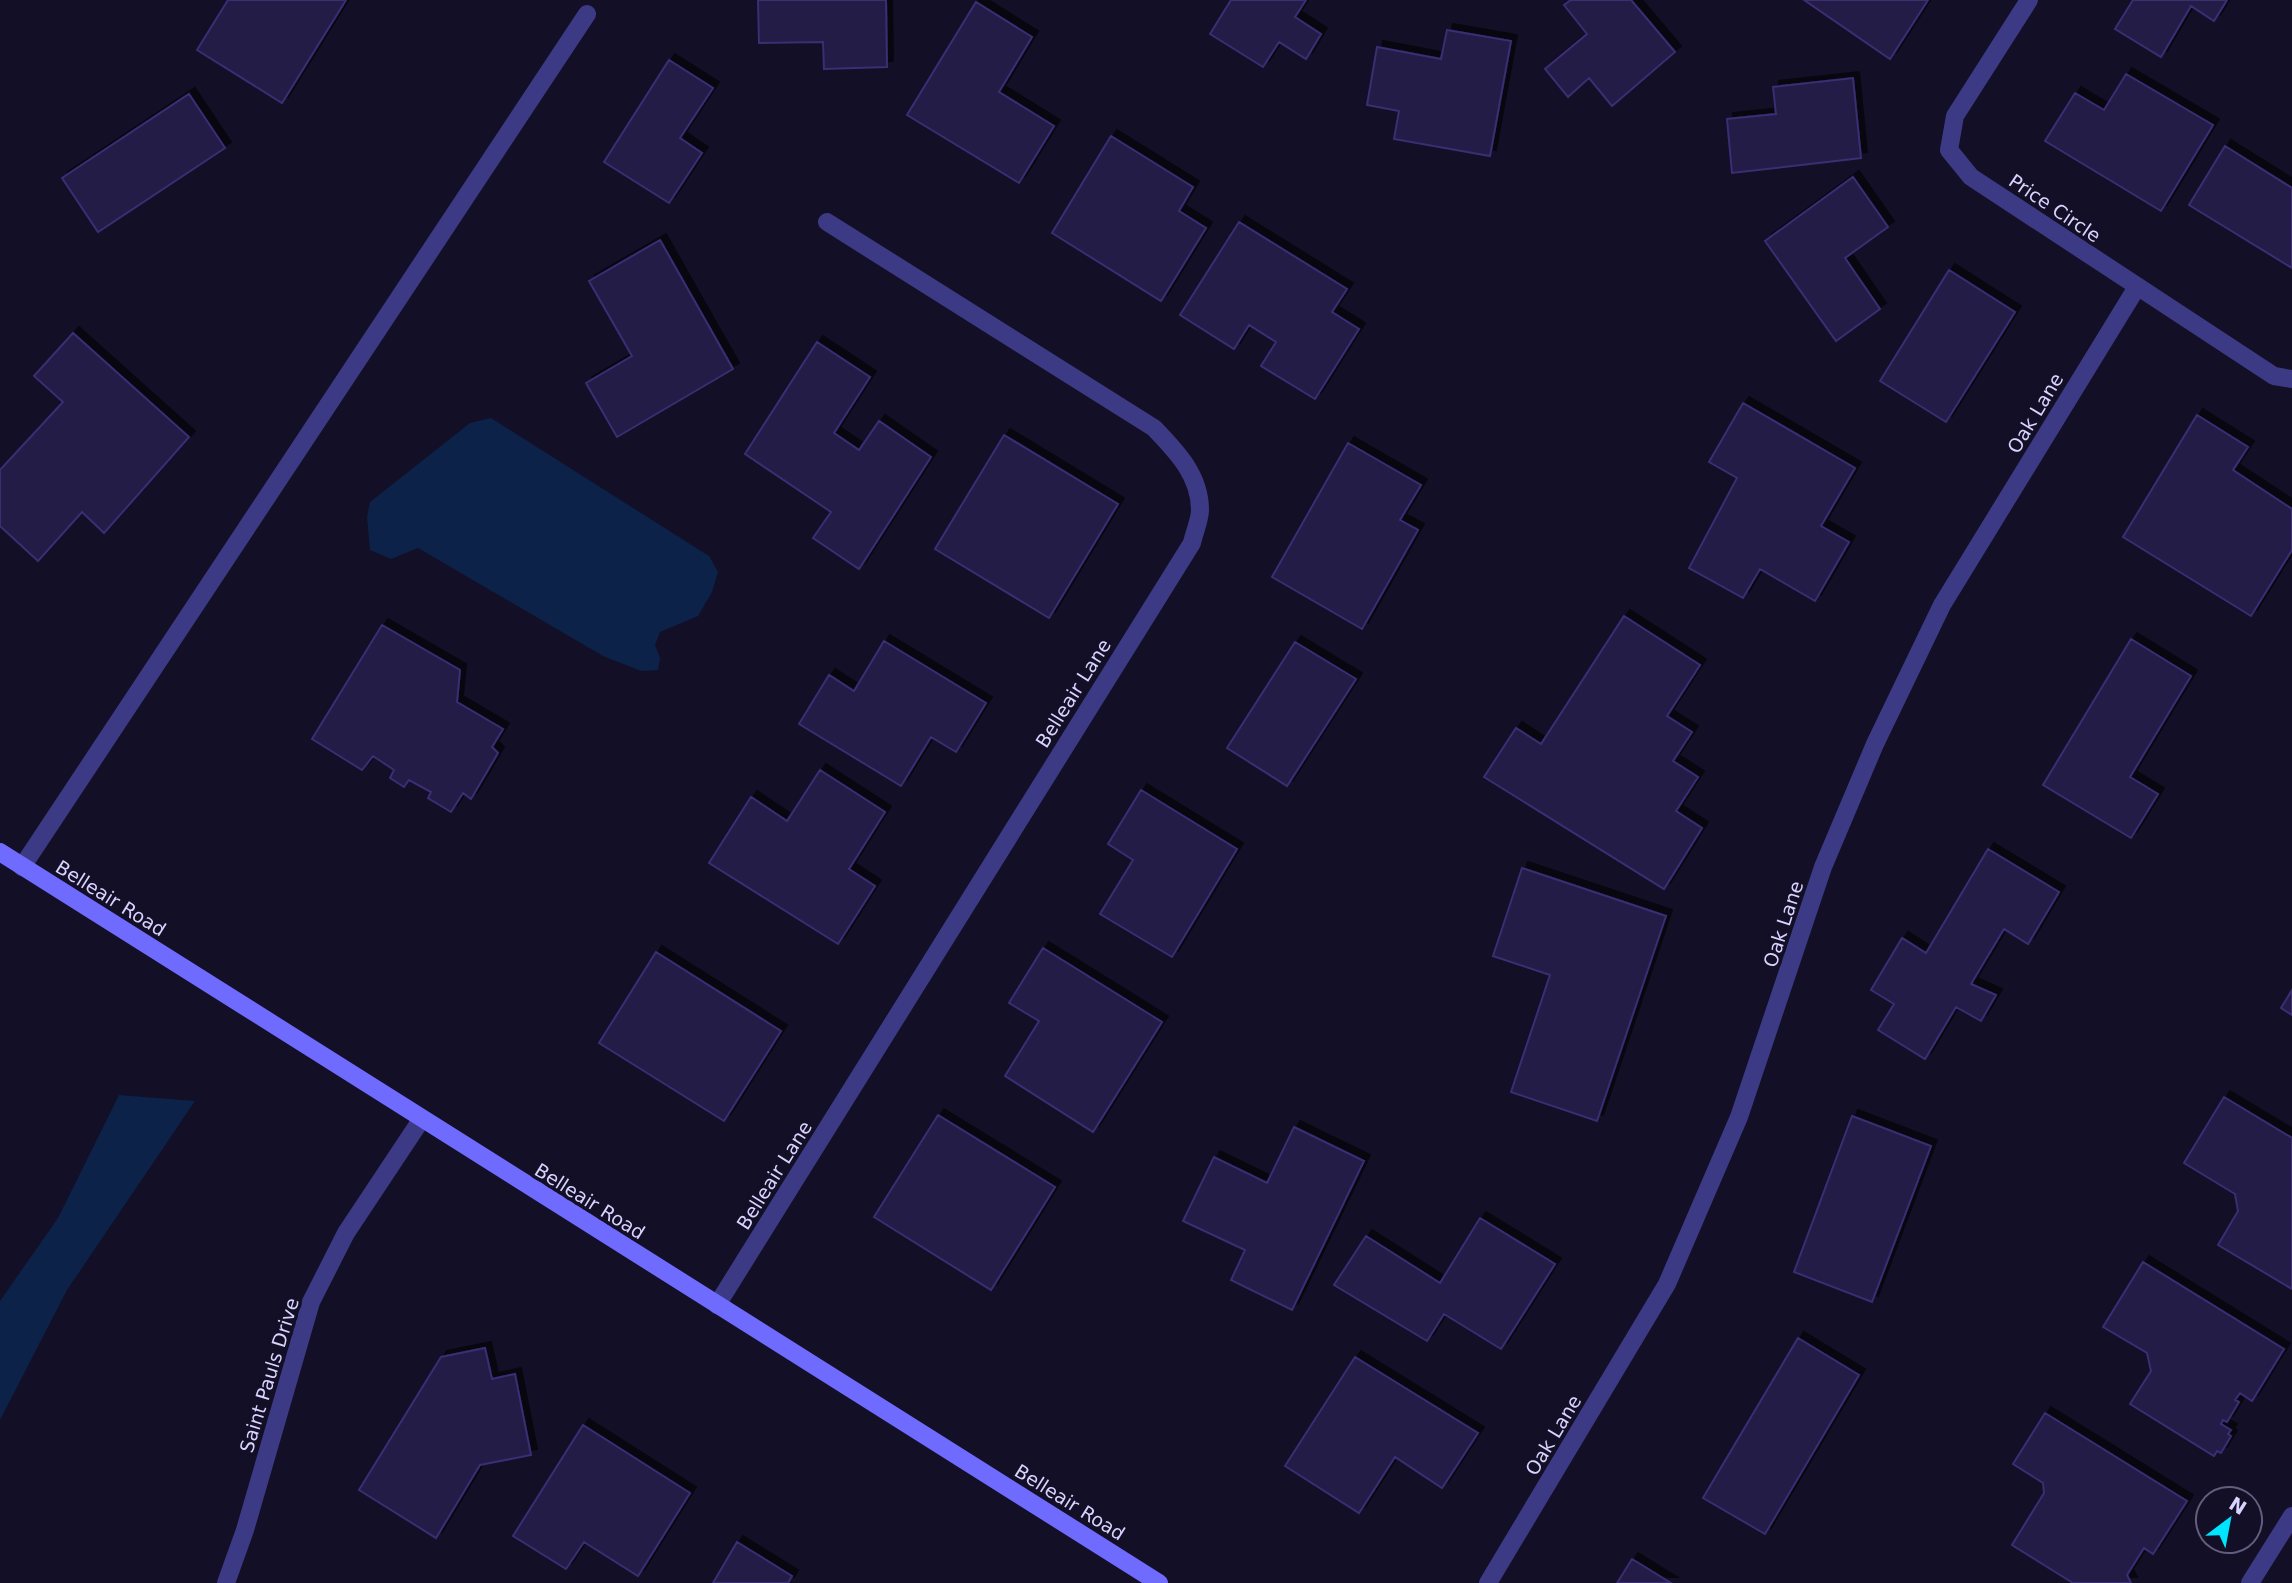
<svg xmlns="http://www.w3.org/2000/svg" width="2292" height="1583" viewBox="0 0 2292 1583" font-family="'DejaVu Sans',sans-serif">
<defs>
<filter id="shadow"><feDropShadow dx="6" dy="-6" stdDeviation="0" flood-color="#0009"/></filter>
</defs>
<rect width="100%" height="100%" fill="#130f26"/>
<path fill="#0c2248" d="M 491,418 L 709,556 L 718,572 L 712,592 L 698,616 L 660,632 L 655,645 L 660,658 L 658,670 L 641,671 L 603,656 L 418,548 L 391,559 L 370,550 L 367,517 L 370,502 L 470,423 Z
M 119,1095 L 195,1101 L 67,1290 L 0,1420 L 0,1301 L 58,1218 Z"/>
<path fill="#241b47" stroke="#3b2d73" stroke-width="2" filter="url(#shadow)" d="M 228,0 L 346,0 L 282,103 L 197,50 Z
M 758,0 L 886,0 L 887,67 L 824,69 L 823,42 L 759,43 Z
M 1231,0 L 1306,0 L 1295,17 L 1321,34 L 1306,59 L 1279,42 L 1263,67 L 1210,34 Z
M 1571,0 L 1631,0 L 1675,52 L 1612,106 L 1589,78 L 1568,97 L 1545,69 L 1587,34 L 1564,5 Z
M 1804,0 L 1928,0 L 1890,59 Z
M 2133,0 L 2227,0 L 2214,21 L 2191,6 L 2161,57 L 2115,29 Z
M 976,2 L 1032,37 L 999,92 L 1054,126 L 1019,183 L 907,115 Z
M 1447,30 L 1511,41 L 1490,156 L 1394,139 L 1399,111 L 1367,105 L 1377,47 L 1441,59 Z
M 669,60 L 713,88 L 680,138 L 702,153 L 669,203 L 604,162 Z
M 2126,74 L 2213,125 L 2161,211 L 2045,141 L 2075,93 L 2104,110 Z
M 1853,78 L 1861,158 L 1732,173 L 1727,119 L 1776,114 L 1773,87 Z
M 189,94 L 225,148 L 98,232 L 62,178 Z
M 1111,136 L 1193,187 L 1179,211 L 1206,228 L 1161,301 L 1052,233 Z
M 2225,146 L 2292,188 L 2292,268 L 2189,205 Z
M 1853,177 L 1888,227 L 1845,258 L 1880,309 L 1836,341 L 1765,241 Z
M 1239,222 L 1347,289 L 1332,312 L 1359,329 L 1315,399 L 1261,366 L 1276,342 L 1249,325 L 1234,349 L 1180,315 Z
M 660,240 L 733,369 L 617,437 L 586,383 L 632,356 L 589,281 Z
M 1949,270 L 2015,312 L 1946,422 L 1880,381 Z
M 73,333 L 189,437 L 104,533 L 82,512 L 38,561 L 0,526 L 0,470 L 63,402 L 34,376 Z
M 817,342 L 870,377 L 834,433 L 859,450 L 879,421 L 931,457 L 859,569 L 813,538 L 831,512 L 745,454 Z
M 1743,403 L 1855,468 L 1821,526 L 1849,542 L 1815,601 L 1760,569 L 1743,598 L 1689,568 L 1737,478 L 1709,462 Z
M 2197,415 L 2248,447 L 2233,470 L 2292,509 L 2292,550 L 2251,616 L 2123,537 Z
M 1004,435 L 1118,504 L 1049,618 L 935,549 Z
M 1348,443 L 1421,485 L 1400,520 L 1418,530 L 1362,629 L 1272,577 Z
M 1624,616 L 1700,665 L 1667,716 L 1692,732 L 1673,761 L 1698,777 L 1676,811 L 1702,828 L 1664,889 L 1484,777 L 1516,728 L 1541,744 Z
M 382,625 L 460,670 L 457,702 L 503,729 L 492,747 L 498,753 L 471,799 L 463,793 L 451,812 L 428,798 L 431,792 L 409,780 L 404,787 L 390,778 L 394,770 L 373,756 L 362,770 L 312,739 Z
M 2131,639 L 2191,676 L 2130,777 L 2158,794 L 2131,838 L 2043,785 Z
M 884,641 L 986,703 L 956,752 L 931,737 L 901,786 L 799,724 L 829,675 L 854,691 Z
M 1295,642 L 1356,679 L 1287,786 L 1227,748 Z
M 820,770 L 885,812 L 849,869 L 875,886 L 838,944 L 709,863 L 751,797 L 787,821 Z
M 1141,790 L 1237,849 L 1172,957 L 1100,914 L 1133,860 L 1108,844 Z
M 1988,849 L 2059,892 L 2028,944 L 2004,929 L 1971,984 L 1996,995 L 1981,1021 L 1956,1007 L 1925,1059 L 1878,1030 L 1894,1004 L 1871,990 L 1902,938 L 1926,953 Z
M 1522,868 L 1666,916 L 1597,1121 L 1511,1092 L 1550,975 L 1493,956 Z
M 1043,948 L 1162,1022 L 1093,1132 L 1005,1076 L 1039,1021 L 1009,1003 Z
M 656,952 L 781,1031 L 724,1121 L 599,1043 Z
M 2292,990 L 2292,1015 L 2281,1008 Z
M 2224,1097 L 2292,1138 L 2292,1289 L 2218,1245 L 2238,1211 L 2235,1194 L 2184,1163 Z
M 938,1115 L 1055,1187 L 991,1290 L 874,1217 Z
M 1852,1116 L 1931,1146 L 1872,1302 L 1794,1272 Z
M 1294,1127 L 1364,1161 L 1292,1310 L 1231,1280 L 1245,1250 L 1183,1221 L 1214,1157 L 1267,1183 Z
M 1480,1218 L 1555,1264 L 1501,1349 L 1444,1314 L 1427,1341 L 1334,1285 L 1366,1236 L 1440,1283 Z
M 2143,1262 L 2284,1349 L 2252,1401 L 2240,1393 L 2235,1400 L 2239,1402 L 2227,1422 L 2223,1420 L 2221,1424 L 2231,1430 L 2228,1434 L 2231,1436 L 2221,1453 L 2217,1451 L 2214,1456 L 2130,1404 L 2151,1371 L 2147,1353 L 2103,1327 Z
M 1798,1338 L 1859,1375 L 1765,1534 L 1703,1498 Z
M 485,1348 L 492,1379 L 515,1374 L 531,1455 L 480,1465 L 436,1538 L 359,1490 L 441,1357 Z
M 1355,1357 L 1478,1433 L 1442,1488 L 1395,1457 L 1359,1513 L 1285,1466 Z
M 2045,1413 L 2187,1501 L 2153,1554 L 2144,1548 L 2127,1575 L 2131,1583 L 2073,1583 L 2012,1545 L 2044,1493 L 2043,1483 L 2013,1464 Z
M 583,1425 L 690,1493 L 638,1576 L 584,1542 L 566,1569 L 513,1536 Z
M 737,1542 L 792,1576 L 788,1583 L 713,1583 Z
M 1632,1559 L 1671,1583 L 1617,1583 Z"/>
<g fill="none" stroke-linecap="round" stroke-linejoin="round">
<path stroke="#3d3a85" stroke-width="18" d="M 22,867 L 587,14"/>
<path stroke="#3d3a85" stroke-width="18" d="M 2029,0 L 1955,116 L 1949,150 L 1971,177 L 2274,376 L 2292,379
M 717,1305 L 1192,543 C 1194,533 1200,520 1200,510 C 1200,475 1176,451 1154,428 L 827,222
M 226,1583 L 245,1530 L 311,1302 L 346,1233 L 421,1120
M 1488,1583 L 1667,1284 L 1739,1117 L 1823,867 L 1875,744 L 1942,605 L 2137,287
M 2250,1583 L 2292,1516"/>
<path stroke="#6f6bff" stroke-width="18" d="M 0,852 L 1159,1583"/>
</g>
<g text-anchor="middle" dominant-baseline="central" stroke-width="7" stroke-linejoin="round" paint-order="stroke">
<g font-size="19" fill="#d9d4ff" stroke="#130f26">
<text transform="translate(2055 208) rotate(34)">Price Circle</text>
<text transform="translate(2035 413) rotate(-59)">Oak Lane</text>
<text transform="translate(1073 693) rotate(-58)">Belleair Lane</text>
<text transform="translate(111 898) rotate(32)">Belleair Road</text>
<text transform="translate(1783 924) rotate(-72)">Oak Lane</text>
<text transform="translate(774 1175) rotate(-58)">Belleair Lane</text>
<text transform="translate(590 1201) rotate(32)">Belleair Road</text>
<text transform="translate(269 1375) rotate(-73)">Saint Pauls Drive</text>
<text transform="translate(1553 1435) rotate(-59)">Oak Lane</text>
<text transform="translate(1070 1502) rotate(32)">Belleair Road</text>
</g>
</g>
<g transform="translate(2229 1520) rotate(32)"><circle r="33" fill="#130f26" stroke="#625e7d" stroke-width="2"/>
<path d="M0-5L12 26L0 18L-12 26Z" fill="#00e5ff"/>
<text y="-10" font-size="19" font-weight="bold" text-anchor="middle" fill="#d9d4ff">N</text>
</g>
</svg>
